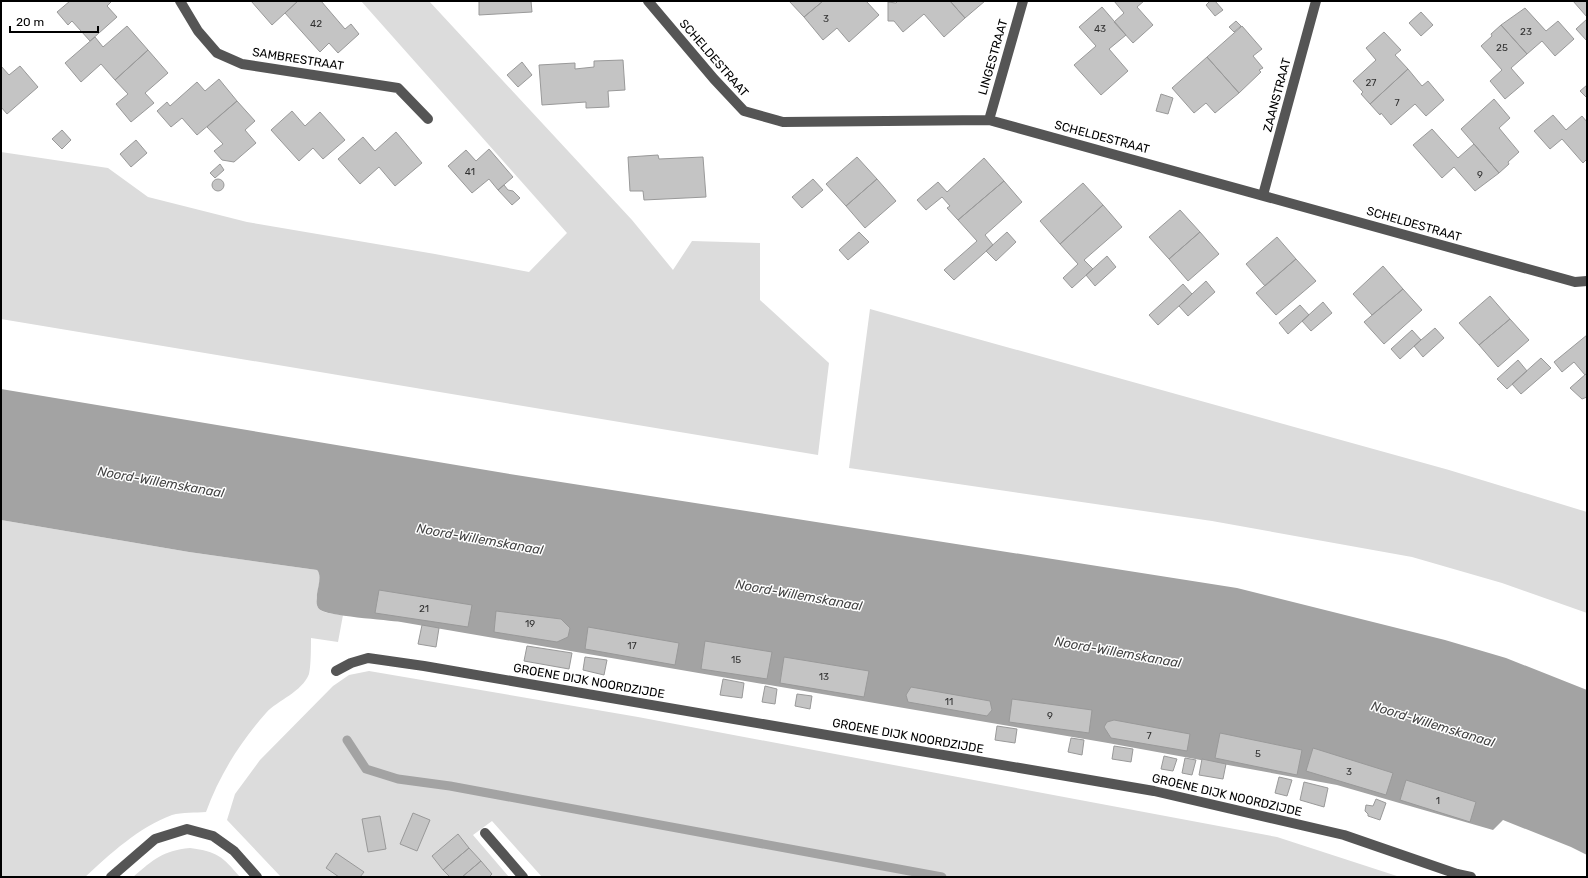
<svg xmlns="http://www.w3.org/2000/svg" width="1588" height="878" viewBox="0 0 1588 878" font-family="Rubik,sans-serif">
<rect width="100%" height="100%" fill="#fff"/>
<path fill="#dcdcdc" d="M 361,1 L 429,1 L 632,220 L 673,270 L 692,241 L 760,243 L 760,300 L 829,363 L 818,455 L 1,319 L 1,152 L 108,168 L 148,197 L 247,222 L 435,254 L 529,272 L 567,233 Z
M 870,309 L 1449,470 L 1587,512 L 1587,613 L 1502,583 L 1412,557 L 1212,521 L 849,468 Z
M 1,520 L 189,552 L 317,570 C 326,579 308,605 322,611 C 328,614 337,614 343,615 L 338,642 L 311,638 C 311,646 311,667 309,674 C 302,692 278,700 266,713 C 240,742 219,776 206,812 C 196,813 182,812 172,815 C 139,827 110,854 85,877 L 1,877 Z
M 369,671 L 638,717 L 1277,837 L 1400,877 L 542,877 L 492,821 L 473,835 L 509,877 L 281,877 L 227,820 L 235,794 L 260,760 L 333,686 L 349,675 Z
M 190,848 C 218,852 222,856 240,877 L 133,877 C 154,859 162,851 190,848 Z"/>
<path fill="#a3a3a3" d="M 1,389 L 504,473 L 1237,588 L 1445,640 L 1506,658 L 1587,690 L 1587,855 L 1571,847 L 1503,820 L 1493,830 L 1337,785 L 1108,743 L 401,622 C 388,620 325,616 319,609 C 315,604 317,599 317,594 C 318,587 322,575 317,570 L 189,552 L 1,520 Z"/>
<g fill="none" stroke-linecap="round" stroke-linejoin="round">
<path stroke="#a3a3a3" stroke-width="9" d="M 347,740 L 366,769 L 398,779 L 450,786 L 942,877"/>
</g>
<path fill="#c4c4c4" stroke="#999" d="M 70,1 L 112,1 L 107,6 L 117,17 L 90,41 L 72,21 L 68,25 L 57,12 Z
M 251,1 L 298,1 L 272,25 Z
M 298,1 L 321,1 L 345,29 L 351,24 L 359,34 L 338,53 L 329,43 L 320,52 L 285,13 Z
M 479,1 L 531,1 L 532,12 L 479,15 Z
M 789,1 L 823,1 L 804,17 Z
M 823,1 L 866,1 L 879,15 L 849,42 L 837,28 L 823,40 L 804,17 Z
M 898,1 L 950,1 L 965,18 L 944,37 L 924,14 L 903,32 L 894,21 L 888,21 L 888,2 L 896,3 Z
M 950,1 L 985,1 L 965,18 Z
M 1114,1 L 1144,1 L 1137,7 L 1153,25 L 1133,43 L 1114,22 L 1124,13 Z
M 1210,1 L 1215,1 L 1223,10 L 1215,16 L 1206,5 Z
M 1573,1 L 1587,1 L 1587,17 Z
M 1102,7 L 1126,35 L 1109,49 L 1128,71 L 1101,95 L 1074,65 L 1096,46 L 1079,27 Z
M 1525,8 L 1546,31 L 1558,21 L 1574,39 L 1555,56 L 1542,41 L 1527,54 L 1501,25 Z
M 1421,12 L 1433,25 L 1421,36 L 1409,23 Z
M 1587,19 L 1587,41 L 1576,29 Z
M 1236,21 L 1241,26 L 1234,32 L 1229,27 Z
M 1501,25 L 1527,54 L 1511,68 L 1524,83 L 1505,99 L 1490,81 L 1502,70 L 1481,46 L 1492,36 L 1491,34 Z
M 127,26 L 148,50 L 115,80 L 101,64 L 81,82 L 65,63 L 95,37 L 103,47 Z
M 1242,26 L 1262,49 L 1253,56 L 1263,68 L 1259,70 L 1261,72 L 1239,93 L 1207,57 Z
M 1384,32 L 1401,50 L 1395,55 L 1408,69 L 1370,104 L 1361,94 L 1363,92 L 1353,81 L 1376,60 L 1366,48 Z
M 148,50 L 168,73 L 145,93 L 154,103 L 131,122 L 116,104 L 128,94 L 115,80 Z
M 1207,57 L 1239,93 L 1215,113 L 1206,103 L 1194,113 L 1172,88 Z
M 623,60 L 625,90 L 608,91 L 609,107 L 586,108 L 586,102 L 542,105 L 539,65 L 575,63 L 575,69 L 594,67 L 594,61 Z
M 522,62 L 532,75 L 518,87 L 507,75 Z
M 1,66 L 9,75 L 20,66 L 38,87 L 7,114 L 1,107 Z
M 1408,69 L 1422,86 L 1428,81 L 1444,100 L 1426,116 L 1415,104 L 1391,125 L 1381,113 L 1380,115 L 1370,104 Z
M 219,79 L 237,101 L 197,135 L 182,118 L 171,127 L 157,111 L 167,102 L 170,106 L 197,82 L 205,91 Z
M 1587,85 L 1587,98 L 1580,91 Z
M 1161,94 L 1173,98 L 1168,114 L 1156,111 Z
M 1494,99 L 1510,118 L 1499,128 L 1519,152 L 1508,162 L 1509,164 L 1499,173 L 1461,129 Z
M 237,101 L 255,121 L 245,130 L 256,143 L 234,162 L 222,160 L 214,151 L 223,144 L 207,127 Z
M 292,111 L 305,126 L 320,112 L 345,140 L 323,159 L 313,148 L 299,161 L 271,130 Z
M 1553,115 L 1566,130 L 1582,116 L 1587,122 L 1587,159 L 1583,163 L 1562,139 L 1550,149 L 1534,131 Z
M 1432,129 L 1458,158 L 1474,144 L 1499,173 L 1475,191 L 1454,167 L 1442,178 L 1413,145 Z
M 62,130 L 71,140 L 62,149 L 52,139 Z
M 396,132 L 422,163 L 395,186 L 379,167 L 360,184 L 338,159 L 363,137 L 375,151 Z
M 136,140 L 147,153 L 131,167 L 120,154 Z
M 489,149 L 513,177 L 498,190 L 489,179 L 472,193 L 448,166 L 466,150 L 476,161 Z
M 658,155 L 659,159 L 703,157 L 706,197 L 644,200 L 643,191 L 630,191 L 628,157 Z
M 857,157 L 877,179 L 846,206 L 826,184 Z
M 984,158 L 1004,181 L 958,220 L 947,208 L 950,206 L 942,197 L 926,210 L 917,200 L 938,182 L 947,192 Z
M 220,164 L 224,170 L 215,178 L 210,173 Z
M212 185a6 6 0 1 1 12 0a6 6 0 1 1-12 0Z
M 813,179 L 823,190 L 802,208 L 792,197 Z
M 877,179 L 896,201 L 865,228 L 846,206 Z
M 1004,181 L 1022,202 L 985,235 L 993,245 L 954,280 L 944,270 L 977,241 L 958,220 Z
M 1083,183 L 1103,205 L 1060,244 L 1040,221 Z
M 504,185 L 508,190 L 513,191 L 520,198 L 512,205 L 498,190 Z
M 1103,205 L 1122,227 L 1084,260 L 1093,269 L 1072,288 L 1063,278 L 1078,264 L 1060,244 Z
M 1180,210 L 1200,232 L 1169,259 L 1149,237 Z
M 859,232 L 869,242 L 848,260 L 839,250 Z
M 1007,232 L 1016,242 L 996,261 L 986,251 Z
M 1200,232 L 1219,254 L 1188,281 L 1169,259 Z
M 1277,237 L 1296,259 L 1265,286 L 1246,264 Z
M 1107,256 L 1116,267 L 1095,286 L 1086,275 Z
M 1296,259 L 1316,281 L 1276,315 L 1256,293 Z
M 1383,266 L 1403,289 L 1372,315 L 1353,294 Z
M 1206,281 L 1215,292 L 1188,316 L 1179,306 Z
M 1183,284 L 1192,294 L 1158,325 L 1149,315 Z
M 1403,289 L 1422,310 L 1384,344 L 1364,322 Z
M 1490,296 L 1510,319 L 1479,345 L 1459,323 Z
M 1323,302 L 1332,313 L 1311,331 L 1302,321 Z
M 1300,305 L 1309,315 L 1288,334 L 1279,323 Z
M 1510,319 L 1529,340 L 1498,367 L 1479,345 Z
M 1435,328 L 1444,338 L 1423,357 L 1414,346 Z
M 1412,330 L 1421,340 L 1400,359 L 1391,349 Z
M 1587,335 L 1587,373 L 1585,375 L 1574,362 L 1562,372 L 1554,362 Z
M 1541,358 L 1551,368 L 1521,394 L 1512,384 Z
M 1518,360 L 1527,371 L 1507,389 L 1497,379 Z
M 1587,373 L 1587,397 L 1582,399 L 1570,388 Z
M 379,590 L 472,605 L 468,627 L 375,613 Z
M 496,611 L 561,619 L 570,628 L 568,637 L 557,642 L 494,632 Z
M 422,625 L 439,628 L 436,647 L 418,644 Z
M 588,627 L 679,643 L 675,665 L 585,649 Z
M 705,641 L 772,652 L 767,679 L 701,669 Z
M 527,646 L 572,653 L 569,669 L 524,661 Z
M 585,657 L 607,660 L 604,675 L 583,670 Z
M 784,657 L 869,671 L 864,697 L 780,683 Z
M 723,679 L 744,683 L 742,698 L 720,695 Z
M 765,686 L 777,689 L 775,704 L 762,702 Z
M 911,687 L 990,701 L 992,710 L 987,716 L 908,702 L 906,695 Z
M 797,694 L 812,696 L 810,709 L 795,706 Z
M 1012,699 L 1092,710 L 1089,733 L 1009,722 Z
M 1114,720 L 1190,734 L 1187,751 L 1111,738 L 1104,727 L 1107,722 Z
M 997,726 L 1017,729 L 1015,743 L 995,740 Z
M 1220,733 L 1302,750 L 1297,775 L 1215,758 Z
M 1071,738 L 1084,740 L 1082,755 L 1068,752 Z
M 1114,746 L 1133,749 L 1131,762 L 1112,759 Z
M 1313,748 L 1393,773 L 1386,795 L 1306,771 Z
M 1164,756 L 1177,759 L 1173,771 L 1161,769 Z
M 1185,758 L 1196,760 L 1192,775 L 1182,773 Z
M 1202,759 L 1226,764 L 1223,779 L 1199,775 Z
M 1279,777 L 1292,780 L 1287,796 L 1275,793 Z
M 1406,780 L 1476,802 L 1470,822 L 1400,800 Z
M 1304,782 L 1328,788 L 1324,807 L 1300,800 Z
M 1376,799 L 1386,803 L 1380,820 L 1368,816 L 1368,814 L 1365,811 L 1366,805 L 1373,806 Z
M 413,813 L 430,820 L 417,851 L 400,844 Z
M 380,816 L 386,849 L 368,852 L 362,819 Z
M 458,834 L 469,848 L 443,870 L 432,856 Z
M 469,848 L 481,861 L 462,877 L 450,877 L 443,870 Z
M 336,853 L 364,872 L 360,877 L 339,877 L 326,868 Z
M 481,861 L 492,874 L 489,877 L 462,877 Z"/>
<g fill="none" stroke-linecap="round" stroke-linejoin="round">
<path stroke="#555" stroke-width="10" d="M 180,1 L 198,31 L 217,53 L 242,64 L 398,88 L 428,119
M 648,1 L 714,79 L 744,111 L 783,122 L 989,120 L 1575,282 L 1587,281
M 989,120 L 1023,1
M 1263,195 L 1316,1
M 336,671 L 351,663 L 368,658 L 424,666 L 1154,791 L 1344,835 L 1457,874 L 1471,877
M 485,833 L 523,877
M 111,877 L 155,839 L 187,829 L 213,836 L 234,851 L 257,877"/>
</g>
<g text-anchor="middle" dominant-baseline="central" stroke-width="3" stroke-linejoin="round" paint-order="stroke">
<g font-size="10" fill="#313131">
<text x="826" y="19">3</text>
<text x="316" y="24">42</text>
<text x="1100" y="29">43</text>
<text x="1526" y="32">23</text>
<text x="1502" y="48">25</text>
<text x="1371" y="83">27</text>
<text x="1397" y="103">7</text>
<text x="470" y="172">41</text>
<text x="1480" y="175">9</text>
<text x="424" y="609">21</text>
<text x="530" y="624">19</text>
<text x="632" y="646">17</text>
<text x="736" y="660">15</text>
<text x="824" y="677">13</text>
<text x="949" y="702">11</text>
<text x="1050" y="716">9</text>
<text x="1149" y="736">7</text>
<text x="1258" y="754">5</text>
<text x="1349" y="772">3</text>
<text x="1438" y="801">1</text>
</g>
<g font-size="12" fill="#000" stroke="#fff">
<text transform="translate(993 57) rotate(-74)">LINGESTRAAT</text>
<text transform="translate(714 58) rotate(49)">SCHELDESTRAAT</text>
<text transform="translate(298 59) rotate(9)">SAMBRESTRAAT</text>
<text transform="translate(1277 95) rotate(-75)">ZAANSTRAAT</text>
<text transform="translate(1102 137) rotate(15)">SCHELDESTRAAT</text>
<text transform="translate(1414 224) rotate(16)">SCHELDESTRAAT</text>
<text transform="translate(589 681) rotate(10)">GROENE DIJK NOORDZIJDE</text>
<text transform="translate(908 736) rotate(10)">GROENE DIJK NOORDZIJDE</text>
<text transform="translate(1227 795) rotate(13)">GROENE DIJK NOORDZIJDE</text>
</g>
<g font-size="13" font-style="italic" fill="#444" stroke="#fff">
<text transform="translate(161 482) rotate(10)">Noord-Willemskanaal</text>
<text transform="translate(480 539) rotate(10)">Noord-Willemskanaal</text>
<text transform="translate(799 595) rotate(10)">Noord-Willemskanaal</text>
<text transform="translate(1118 652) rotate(10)">Noord-Willemskanaal</text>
<text transform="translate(1433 724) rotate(17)">Noord-Willemskanaal</text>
</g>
</g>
<rect width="1588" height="878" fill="none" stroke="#000000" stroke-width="4"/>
<path d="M10 26v6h88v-6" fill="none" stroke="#000000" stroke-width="2"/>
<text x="16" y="26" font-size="12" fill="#000000" stroke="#ffffff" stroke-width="3" paint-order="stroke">20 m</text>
</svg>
